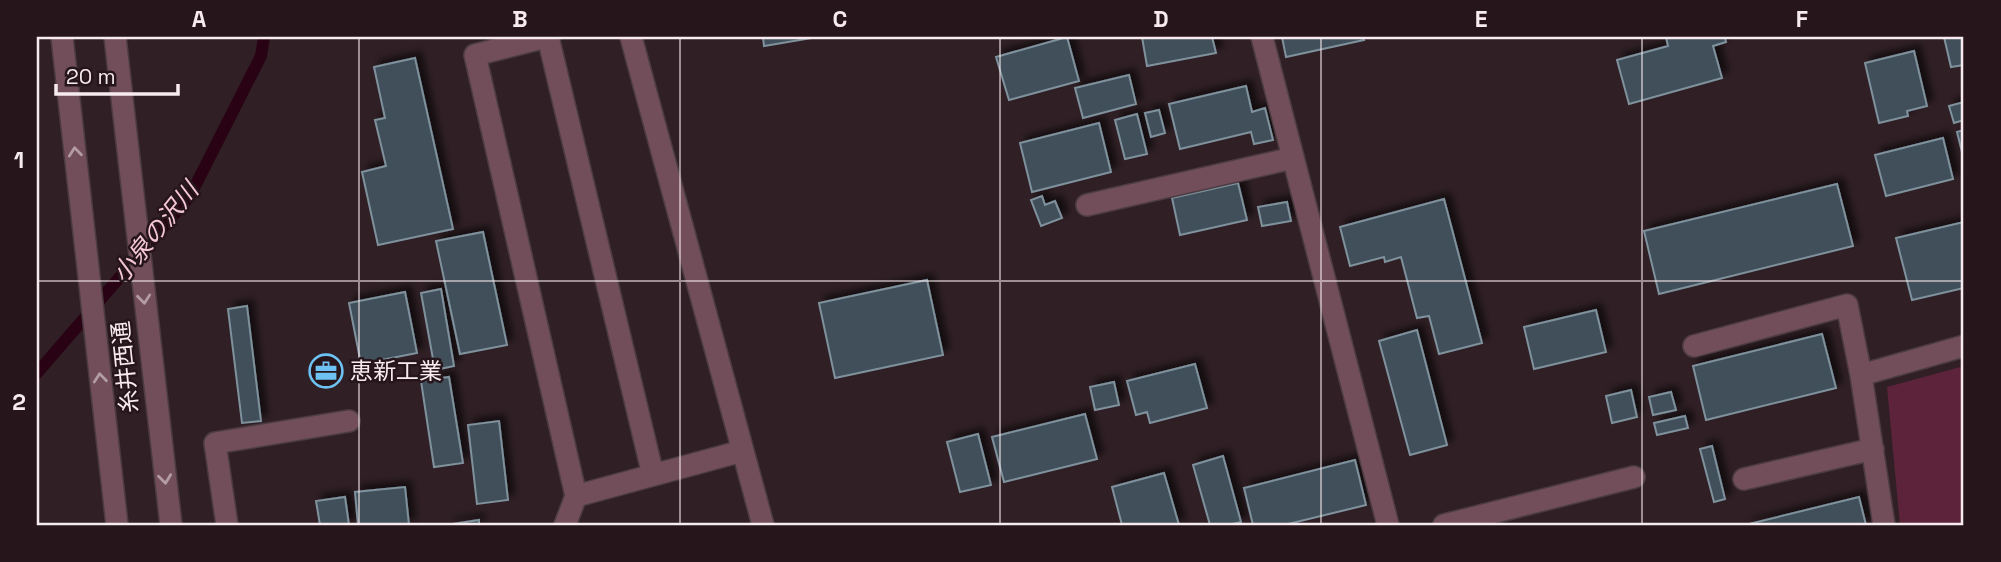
<svg xmlns="http://www.w3.org/2000/svg" width="2001" height="562" viewBox="0 0 2001 562" font-family="'Space Grotesk','Noto Sans JP',sans-serif">
<defs>
<filter id="shadow"><feDropShadow dx="6" dy="-6" stdDeviation="3.5" flood-color="#0009"/></filter>
</defs>
<rect width="100%" height="100%" fill="#302026"/>
<path fill="#5c233b" d="M 1964,366 L 1964,525 L 1900,525 L 1887,387 Z"/>
<g fill="none" stroke-linecap="round" stroke-linejoin="round">
<path stroke="#290314" stroke-width="12" d="M 37,373 L 190,196 L 261,56 L 264,37"/>
</g>
<path fill="#3f4f5a" stroke="#7f919c" stroke-width="2" filter="url(#shadow)" d="M 763,37 L 812,37 L 812,38 L 764,46 Z
M 1067,37 L 1079,81 L 1009,100 L 996,57 Z
M 1142,37 L 1212,37 L 1216,53 L 1147,66 Z
M 1282,37 L 1363,37 L 1364,40 L 1286,57 Z
M 1666,37 L 1725,37 L 1726,42 L 1713,46 L 1722,78 L 1629,104 L 1617,60 L 1668,46 Z
M 1944,37 L 1964,37 L 1964,65 L 1951,67 Z
M 1914,51 L 1927,106 L 1907,111 L 1908,116 L 1879,123 L 1865,63 Z
M 415,58 L 453,229 L 378,245 L 362,172 L 386,166 L 375,120 L 385,118 L 374,67 Z
M 1129,75 L 1136,104 L 1083,118 L 1075,88 Z
M 1246,86 L 1252,112 L 1265,108 L 1273,140 L 1254,144 L 1251,132 L 1180,149 L 1169,104 Z
M 1964,102 L 1964,120 L 1954,123 L 1949,106 Z
M 1159,110 L 1165,133 L 1151,137 L 1145,113 Z
M 1137,114 L 1147,154 L 1125,159 L 1115,120 Z
M 1099,123 L 1111,172 L 1032,192 L 1020,143 Z
M 1964,130 L 1964,160 L 1957,132 Z
M 1943,138 L 1953,179 L 1886,196 L 1875,155 Z
M 1238,183 L 1247,220 L 1180,235 L 1172,198 Z
M 1837,184 L 1853,246 L 1659,294 L 1644,231 Z
M 1042,196 L 1045,205 L 1055,201 L 1062,218 L 1041,226 L 1031,200 Z
M 1444,199 L 1482,343 L 1439,354 L 1429,316 L 1417,318 L 1401,257 L 1385,262 L 1384,257 L 1350,266 L 1340,227 Z
M 1287,202 L 1291,221 L 1262,226 L 1258,207 Z
M 1964,222 L 1964,288 L 1912,300 L 1896,238 Z
M 483,232 L 507,345 L 460,354 L 436,241 Z
M 927,280 L 943,355 L 835,378 L 819,303 Z
M 441,289 L 454,366 L 435,370 L 421,293 Z
M 405,292 L 417,353 L 361,364 L 349,303 Z
M 247,306 L 261,421 L 242,423 L 228,309 Z
M 1596,310 L 1606,352 L 1534,369 L 1524,327 Z
M 1417,330 L 1447,445 L 1410,455 L 1379,341 Z
M 1822,334 L 1836,388 L 1706,420 L 1693,366 Z
M 1195,364 L 1207,408 L 1150,423 L 1147,412 L 1136,415 L 1127,381 Z
M 449,377 L 463,463 L 434,467 L 421,381 Z
M 1114,382 L 1119,405 L 1095,410 L 1090,387 Z
M 1631,390 L 1637,417 L 1612,423 L 1606,396 Z
M 1671,392 L 1676,410 L 1653,415 L 1649,397 Z
M 1085,414 L 1097,459 L 1004,482 L 992,437 Z
M 1685,416 L 1688,428 L 1657,435 L 1654,423 Z
M 499,421 L 508,500 L 477,504 L 468,425 Z
M 978,434 L 991,485 L 960,492 L 947,442 Z
M 1712,446 L 1725,499 L 1714,502 L 1700,449 Z
M 1223,456 L 1241,522 L 1228,525 L 1210,525 L 1193,465 Z
M 1355,460 L 1366,505 L 1284,525 L 1253,525 L 1244,488 Z
M 1164,473 L 1179,525 L 1122,525 L 1112,487 Z
M 405,487 L 409,525 L 358,525 L 355,492 Z
M 345,497 L 349,525 L 320,525 L 316,501 Z
M 1859,497 L 1866,525 L 1745,525 Z
M 479,520 L 479,525 L 446,525 Z"/>
<g fill="none" stroke-linecap="round" stroke-linejoin="round">
<defs>
<path id="minor" d="M 62,37 L 117,525
M 115,37 L 171,525
M 546,37 L 475,55 L 576,496 L 742,451
M 548,37 L 653,475
M 631,37 L 763,525
M 1262,37 L 1388,525
M 1087,205 L 1293,158
M 1694,346 L 1847,305 L 1861,375 L 1884,525
M 1861,375 L 1964,346
M 1744,479 L 1873,449
M 227,525 L 215,443 L 349,421
M 565,525 L 576,496
M 1444,525 L 1634,477"/>
</defs>
<use href="#minor" stroke="#4c3c42" stroke-width="24"/>
<use href="#minor" stroke="#714e5a" stroke-width="21"/>
</g>
<defs><path id="oneway-chevron" d="M-2-3.5L2.5 0L-2 3.5" fill="none" stroke-width="1.6" stroke-linecap="round" stroke-linejoin="round" transform="scale(1.75)"/></defs>
<g stroke="#b49ca4">
<use href="#oneway-chevron" transform="translate(75 152) rotate(-96)"/>
<use href="#oneway-chevron" transform="translate(144 299) rotate(84)"/>
<use href="#oneway-chevron" transform="translate(100 378) rotate(-96)"/>
<use href="#oneway-chevron" transform="translate(165 479) rotate(83)"/>
</g>
<path fill="none" stroke="#f7ebef" stroke-width="2" stroke-opacity="0.55" d="M 359,37 L 359,525M 680,37 L 680,525M 1000,37 L 1000,525M 1321,37 L 1321,525M 1642,37 L 1642,525M 37,281 L 1964,281"/>
<defs>
<symbol id="office-ring" viewBox="-11 -11 22 22"><circle r="9.5" fill="#26161c" stroke="#6ec2f3" stroke-width="1.5"/><path d="M-6-3h4V-5.5h4V-3h4V5H-6ZM-1-4.5V-3h2v-1.5ZM-6 0V1H6V0Z" fill="#6ec2f3"/></symbol>
</defs>
<g fill-rule="evenodd">
<use href="#office-ring" x="307" y="352" width="38" height="38"/>
</g>
<g text-anchor="middle" dominant-baseline="central" stroke-width="5" stroke-linejoin="round" paint-order="stroke">
<g font-size="23" fill="#f7ebef" stroke="#26161c">
<text transform="translate(125 367) rotate(-96)">糸井西通</text>
</g>
<g font-size="23" fill="#f7ebef" stroke="#26161c" text-anchor="start">
<text x="350" y="371">恵新工業</text>
</g>
<g font-size="24" font-style="italic" fill="#f6c8d7" stroke="#26161c">
<text transform="translate(155 232) rotate(-51)">小泉の沢川</text>
</g>
</g>
<rect width="2001" height="562" fill="none" stroke="#26161c" stroke-width="77"/>
<path d="M56 84v10h122v-10" fill="none" stroke="#f7ebef" stroke-width="3.5"/>
<text x="66" y="84" font-size="21" fill="#f7ebef" stroke="#26161c" stroke-width="5" paint-order="stroke">20 m</text>
<rect x="38" y="38" width="1924" height="486" fill="none" stroke="#f7ebef" stroke-width="2.5"/>
<g font-size="23" text-anchor="middle" font-weight="bold" fill="#f7ebef">
<text x="199" y="27">A</text>
<text x="520" y="27">B</text>
<text x="840" y="27">C</text>
<text x="1161" y="27">D</text>
<text x="1481" y="27">E</text>
<text x="1802" y="27">F</text>
<text x="19" y="168">1</text>
<text x="19" y="410">2</text>
</g>
</svg>
